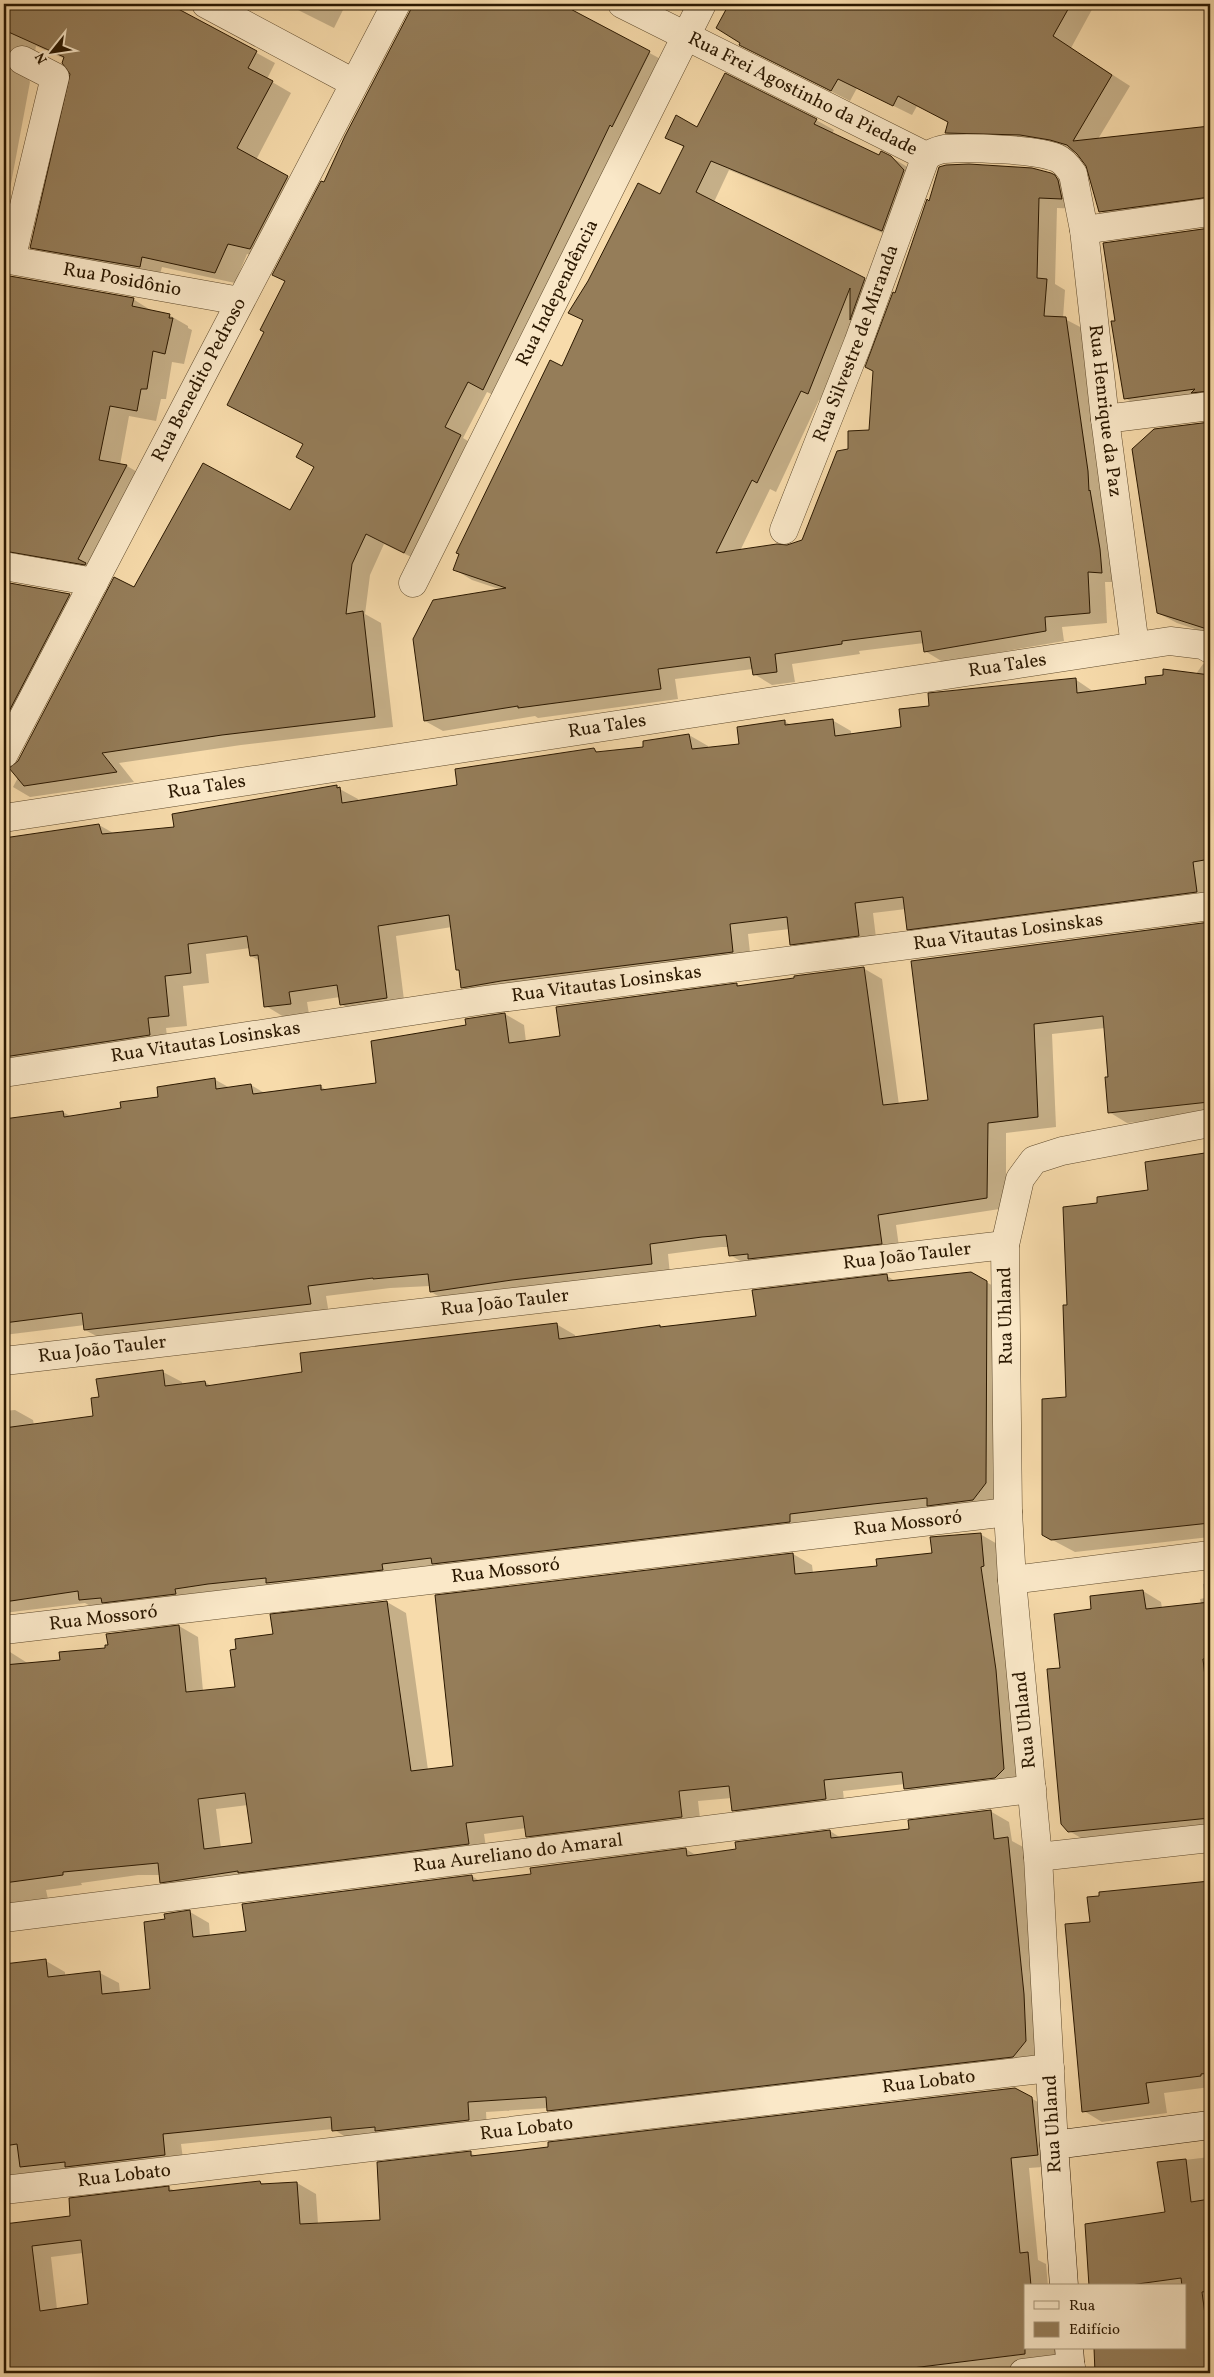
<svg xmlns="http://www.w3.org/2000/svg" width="1214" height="2377" viewBox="0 0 1214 2377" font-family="Vollkorn,serif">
<rect width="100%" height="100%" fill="#f7dbab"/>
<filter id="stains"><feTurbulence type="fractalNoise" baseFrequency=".004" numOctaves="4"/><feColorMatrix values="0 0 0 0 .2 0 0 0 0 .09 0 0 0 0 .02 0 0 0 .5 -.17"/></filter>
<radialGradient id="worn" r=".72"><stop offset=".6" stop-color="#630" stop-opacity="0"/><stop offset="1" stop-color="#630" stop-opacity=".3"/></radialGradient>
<path fill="#0003" fill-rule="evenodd" d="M 4,4 L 168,4 L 275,63 L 267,79 L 291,93 L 256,160 L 307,188 L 270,259 L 247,254 L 235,283 L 162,267 L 159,278 L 51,258 L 31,247 L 72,74 L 65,59 L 36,46 L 34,57 L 25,72 L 30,82 L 4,221 Z
M 286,4 L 346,4 L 334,28 Z
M 412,4 L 559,4 L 668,63 L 502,399 L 487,392 L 463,438 L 478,447 L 422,562 L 384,544 L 370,575 L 365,614 L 381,623 L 393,727 L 241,745 L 119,763 L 134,782 L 30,797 L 13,787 L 47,723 L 134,589 L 291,511 L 315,467 L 304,444 L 265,332 L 286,282 L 274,275 L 325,184 L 411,12 Z
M 669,4 L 696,4 L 691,15 Z
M 731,4 L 1095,4 L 1071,48 L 1130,86 L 1098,139 L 1210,127 L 1210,209 L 1118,222 L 1100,211 L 1087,165 L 1078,153 L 1039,145 L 965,143 L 946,133 L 949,122 L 917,106 L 912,115 L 857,88 L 850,101 L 759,55 L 719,28 Z
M 725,74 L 816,120 L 834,130 L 832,134 L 879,156 L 891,157 L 909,168 L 900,240 L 729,170 L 714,202 L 883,289 L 826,403 L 819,400 L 776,492 L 770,489 L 740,551 L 787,547 L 803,541 L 850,450 L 870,431 L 896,295 L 930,202 L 1051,174 L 1069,184 L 1079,209 L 1057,208 L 1055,284 L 1065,290 L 1063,318 L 1084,329 L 1120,582 L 1105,582 L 1107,623 L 1062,627 L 1064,641 L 943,662 L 925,651 L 924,643 L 859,651 L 860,654 L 792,664 L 795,682 L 772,685 L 754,674 L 753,669 L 675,679 L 678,699 L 538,718 L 535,716 L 443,731 L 425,721 L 502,590 L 472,580 L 454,569 L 563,367 L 584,321 L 570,313 L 661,196 L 685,148 L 666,137 L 697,128 Z
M 1210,229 L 1210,402 L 1144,409 L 1125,398 L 1105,244 Z
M 4,252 L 8,276 L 133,299 L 152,311 L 169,315 L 188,326 L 188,328 L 192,330 L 184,364 L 172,362 L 166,399 L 161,399 L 156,421 L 129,416 L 120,465 L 127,466 L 146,477 L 97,571 L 8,574 L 8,584 L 70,595 L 89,606 L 4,740 Z
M 1210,423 L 1210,634 L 1177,623 L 1158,613 L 1154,430 Z
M 1203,664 L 1210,666 L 1210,903 L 927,939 L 908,929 L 906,909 L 873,913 L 877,946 L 810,955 L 791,944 L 790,929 L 748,934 L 751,962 L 481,998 L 463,987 L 461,972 L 457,970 L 452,927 L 396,936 L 405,1008 L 360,1015 L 341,1004 L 340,997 L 307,1002 L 309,1014 L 284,1017 L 266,1006 L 260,961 L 251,956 L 250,948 L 206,954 L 209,983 L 183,986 L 187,1026 L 166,1028 L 168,1045 L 4,1071 L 4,840 L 99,825 L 115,834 L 175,828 L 336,787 L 358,799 L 359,802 L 459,786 L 593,749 L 600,753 L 645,748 L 689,735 L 708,746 L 708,749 L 741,745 L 784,721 L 791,725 L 832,720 L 851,731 L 851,735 L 903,728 L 930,707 L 1075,679 L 1094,692 L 1147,685 L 1196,674 Z
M 1210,923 L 1210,1114 L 1127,1123 L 1109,1112 L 1105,1028 L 1052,1034 L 1056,1127 L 1006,1133 L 1006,1208 L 896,1225 L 900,1254 L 749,1266 L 730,1255 L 729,1247 L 721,1247 L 668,1254 L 670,1275 L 449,1302 L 431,1292 L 430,1286 L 390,1288 L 326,1296 L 329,1314 L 104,1340 L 85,1330 L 85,1325 L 4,1335 L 4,1120 L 63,1112 L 72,1117 L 122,1109 L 160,1099 L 214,1079 L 230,1088 L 251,1085 L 266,1094 L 320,1086 L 328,1091 L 377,1084 L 468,1026 L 505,1014 L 524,1025 L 526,1042 L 561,1037 L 736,984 L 741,987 L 863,968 L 882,979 L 899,1105 L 929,1101 L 912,962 Z
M 1210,1164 L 1210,1537 L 1075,1552 L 1043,1535 L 1068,1399 L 1069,1306 L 1098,1204 L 1149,1191 Z
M 971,1273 L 1005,1293 L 1004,1494 L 992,1510 L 98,1610 L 85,1603 L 4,1613 L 4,1411 L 15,1410 L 33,1420 L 34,1425 L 94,1417 L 100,1398 L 163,1372 L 182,1382 L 182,1385 L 205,1382 L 213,1387 L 304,1373 L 556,1324 L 575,1335 L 575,1338 L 660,1326 L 662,1328 L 757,1318 L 887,1276 L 897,1282 Z
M 980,1534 L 999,1545 L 1022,1780 L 924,1799 L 905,1789 L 905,1784 L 843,1791 L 845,1809 L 752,1821 L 733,1810 L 732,1798 L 698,1801 L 701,1827 L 546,1847 L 527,1836 L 526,1828 L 484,1834 L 487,1854 L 180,1893 L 161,1882 L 160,1875 L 138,1875 L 81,1883 L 82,1885 L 46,1890 L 48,1899 L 35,1900 L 36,1908 L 4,1912 L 4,1652 L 10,1652 L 29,1664 L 61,1661 L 179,1626 L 198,1637 L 203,1691 L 236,1688 L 274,1635 L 387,1602 L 406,1613 L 428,1770 L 455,1767 L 436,1596 L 793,1554 L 812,1565 L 813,1573 L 878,1567 L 933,1554 ZM 248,1805 L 254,1844 L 221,1848 L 216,1809 Z
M 1203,1584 L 1210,1584 L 1210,1830 L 1088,1842 L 1069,1831 L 1061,1669 L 1093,1611 L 1143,1591 L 1161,1602 L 1162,1608 L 1201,1604 L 1200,1599 L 1205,1598 Z
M 990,1811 L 1009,1822 L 1012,1841 L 1027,1849 L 1044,2052 L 1032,2067 L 567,2121 L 548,2108 L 486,2112 L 487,2130 L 352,2141 L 333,2129 L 181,2144 L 184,2166 L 4,2182 L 4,1965 L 46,1961 L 65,1972 L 65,1976 L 100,1973 L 119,1983 L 120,1993 L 152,1990 L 166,1921 L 190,1912 L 209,1923 L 210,1936 L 248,1932 L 244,1905 L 472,1876 L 481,1882 L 533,1875 L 686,1849 L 697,1856 L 737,1850 L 830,1831 L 841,1838 L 911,1830 Z
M 1210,1881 L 1210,2087 L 1164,2093 L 1167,2113 L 1102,2122 L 1084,2111 L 1091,1923 L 1101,1898 L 1100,1893 Z
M 1015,2089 L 1050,2109 L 1056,2166 L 1029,2168 L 1038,2260 L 1046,2264 L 1048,2286 L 1025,2286 L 1025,2348 L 1065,2348 L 1061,2362 L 1020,2373 L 4,2373 L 4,2189 L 8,2225 L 72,2217 L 169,2188 L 175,2191 L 260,2182 L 266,2185 L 297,2183 L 316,2194 L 318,2224 L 381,2222 L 470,2153 L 478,2157 ZM 83,2253 L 90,2305 L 57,2309 L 51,2257 Z
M 1210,2157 L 1210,2373 L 1096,2373 L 1095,2348 L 1185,2348 L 1185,2286 L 1091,2286 L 1166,2213 L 1159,2163 Z"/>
<path fill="#957d59" stroke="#2b1800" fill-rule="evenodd" d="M 4,4 L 169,4 L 257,51 L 248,68 L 273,81 L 237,148 L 288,176 L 250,249 L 228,244 L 215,273 L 142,257 L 140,267 L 30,248 L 70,74 L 62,63 L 64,57 L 4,30 Z
M 412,4 L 561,4 L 650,51 L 612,127 L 610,125 L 483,390 L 468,382 L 445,427 L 461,435 L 404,553 L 366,534 L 352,564 L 346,614 L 363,611 L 375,717 L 222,735 L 102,753 L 117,772 L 24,786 L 9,768 L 18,761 L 114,577 L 134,587 L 203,463 L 290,510 L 314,467 L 296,457 L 303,444 L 227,405 L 264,332 L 260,330 L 285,281 L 272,275 L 321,181 L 324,182 L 345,136 L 410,11 Z
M 729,4 L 1071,4 L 1053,36 L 1112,75 L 1073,141 L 1210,126 L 1210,197 L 1099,212 L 1086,166 L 1077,154 L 1067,145 L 1050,140 L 1020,135 L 945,133 L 948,122 L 898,96 L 893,106 L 838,79 L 831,91 L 739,45 L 740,43 L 716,28 Z
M 725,73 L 817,119 L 814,124 L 879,155 L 881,151 L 891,156 L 904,170 L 882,231 L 711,161 L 696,192 L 865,278 L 850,320 L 850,288 L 808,394 L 801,391 L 757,483 L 752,480 L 716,553 L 777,544 L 787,545 L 802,540 L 837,451 L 848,449 L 848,431 L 869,430 L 873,371 L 865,367 L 893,292 L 895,293 L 927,199 L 929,201 L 939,167 L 946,165 L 969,164 L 1032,168 L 1051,173 L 1055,175 L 1058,180 L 1062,199 L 1039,198 L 1037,278 L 1047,279 L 1044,316 L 1066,317 L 1088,471 L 1089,491 L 1090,490 L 1100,549 L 1102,573 L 1088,572 L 1090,613 L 1045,617 L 1046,631 L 924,652 L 921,631 L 842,641 L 842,644 L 775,654 L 777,672 L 753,675 L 750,657 L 658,669 L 661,689 L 518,708 L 518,706 L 424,721 L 413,639 L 433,600 L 506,588 L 453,570 L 459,554 L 456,553 L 550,360 L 562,366 L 583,320 L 568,313 L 588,281 L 638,183 L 660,194 L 684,146 L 665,138 L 676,115 L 697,127 Z
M 1210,228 L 1210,391 L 1191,393 L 1195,389 L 1124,399 L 1111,321 L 1115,321 L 1103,243 Z
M 4,275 L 134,298 L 132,306 L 170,314 L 169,318 L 173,318 L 165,354 L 153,351 L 147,389 L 141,389 L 137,411 L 110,406 L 99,460 L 127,465 L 78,559 L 86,563 L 85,565 L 4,551 Z
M 1210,422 L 1210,630 L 1157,613 L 1132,449 L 1154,429 Z
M 4,582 L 70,594 L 4,721 Z
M 1163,669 L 1210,675 L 1210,859 L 1193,862 L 1197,892 L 907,930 L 903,897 L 855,903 L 859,936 L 790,945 L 787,917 L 730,924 L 733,952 L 501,981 L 461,988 L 459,970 L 456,970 L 449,915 L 378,926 L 387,998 L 340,1005 L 337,985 L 289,992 L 291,1004 L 264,1007 L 258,955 L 250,956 L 247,936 L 188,944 L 191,973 L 165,976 L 169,1016 L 148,1018 L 150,1035 L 4,1057 L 4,838 L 99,824 L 102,834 L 174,827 L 172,814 L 337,785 L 337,788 L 340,787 L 342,803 L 457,785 L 455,769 L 594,748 L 596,752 L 643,747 L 643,741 L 689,734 L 692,749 L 739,744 L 737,727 L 785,720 L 785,725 L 833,719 L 835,736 L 901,727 L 899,709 L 929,706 L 928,693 L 1076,678 L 1077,693 L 1146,684 L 1145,677 L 1163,675 Z
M 1210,922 L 1210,1081 L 1207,1081 L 1209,1102 L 1108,1113 L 1105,1077 L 1108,1077 L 1103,1016 L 1034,1024 L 1038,1117 L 988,1123 L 987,1198 L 878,1215 L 882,1244 L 748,1259 L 748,1254 L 729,1256 L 726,1235 L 702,1237 L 650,1244 L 652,1264 L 512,1280 L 430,1292 L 428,1274 L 373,1279 L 373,1278 L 308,1286 L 311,1304 L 84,1330 L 82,1313 L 4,1323 L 4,1119 L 63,1111 L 64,1117 L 121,1108 L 120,1102 L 158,1097 L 157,1087 L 215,1078 L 216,1089 L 251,1084 L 253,1094 L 321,1085 L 321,1090 L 376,1083 L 371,1041 L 466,1025 L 465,1019 L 505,1013 L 509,1043 L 560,1036 L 556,1007 L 737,983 L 737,986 L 794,978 L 794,976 L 864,967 L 883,1105 L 928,1100 L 911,961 Z
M 1205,1153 L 1210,1154 L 1210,1523 L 1051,1540 L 1042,1535 L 1042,1399 L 1066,1397 L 1063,1305 L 1067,1305 L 1063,1207 L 1097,1203 L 1097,1197 L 1148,1190 L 1145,1162 Z
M 971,1272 L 987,1281 L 986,1483 L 973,1500 L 927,1506 L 927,1498 L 873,1504 L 790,1514 L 790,1522 L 432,1564 L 431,1558 L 382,1564 L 383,1570 L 266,1583 L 266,1578 L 208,1584 L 175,1589 L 176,1594 L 102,1603 L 101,1598 L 79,1600 L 78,1591 L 4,1602 L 4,1428 L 93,1416 L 91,1398 L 99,1397 L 96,1379 L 163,1370 L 165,1386 L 205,1381 L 206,1386 L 302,1372 L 300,1353 L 557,1323 L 559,1339 L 660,1325 L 660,1327 L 756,1316 L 752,1290 L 887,1274 L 888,1281 Z
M 981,1533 L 984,1566 L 981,1567 L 996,1670 L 1004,1769 L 995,1778 L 904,1789 L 902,1772 L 824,1780 L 826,1799 L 732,1811 L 729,1786 L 679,1791 L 682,1817 L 526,1837 L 523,1816 L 466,1823 L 469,1844 L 238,1873 L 238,1871 L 160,1883 L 158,1863 L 63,1872 L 63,1875 L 4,1883 L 4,1665 L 60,1660 L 59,1652 L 105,1648 L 105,1645 L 108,1645 L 106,1634 L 179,1625 L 186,1692 L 235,1687 L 230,1650 L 236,1649 L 235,1639 L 273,1634 L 270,1614 L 387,1601 L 411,1771 L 453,1766 L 435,1595 L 793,1553 L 795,1574 L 877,1566 L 876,1559 L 932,1553 L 930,1537 ZM 245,1793 L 252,1843 L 204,1849 L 198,1799 Z
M 1143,1590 L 1146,1609 L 1210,1602 L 1210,1658 L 1203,1659 L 1210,1722 L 1210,1818 L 1068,1832 L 1061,1824 L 1047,1669 L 1060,1668 L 1054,1614 L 1091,1609 L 1090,1596 Z
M 991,1810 L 994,1839 L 1008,1837 L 1024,1994 L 1026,2041 L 1013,2057 L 547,2111 L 546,2097 L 468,2102 L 469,2120 L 375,2131 L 375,2127 L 332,2131 L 331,2117 L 163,2134 L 165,2155 L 65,2167 L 65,2162 L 20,2167 L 17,2144 L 4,2146 L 4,1999 L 8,1998 L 4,1964 L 46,1959 L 48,1977 L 100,1971 L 102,1994 L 150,1989 L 144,1922 L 165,1919 L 164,1914 L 190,1910 L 193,1937 L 246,1931 L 242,1904 L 472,1875 L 473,1881 L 531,1874 L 530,1868 L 686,1848 L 687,1856 L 736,1849 L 735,1842 L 830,1830 L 831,1838 L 909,1829 L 908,1820 Z
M 1210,1881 L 1210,2073 L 1201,2074 L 1201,2076 L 1146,2083 L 1149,2103 L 1082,2112 L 1065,1924 L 1090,1922 L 1087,1897 L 1099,1896 L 1099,1892 Z
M 1015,2088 L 1032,2097 L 1038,2155 L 1011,2158 L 1020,2253 L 1028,2252 L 1031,2286 L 1025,2286 L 1025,2354 L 872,2373 L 809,2373 L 809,2368 L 755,2370 L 755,2373 L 4,2373 L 4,2224 L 70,2216 L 69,2198 L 169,2186 L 169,2191 L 260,2181 L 261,2184 L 297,2182 L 300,2224 L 380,2220 L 377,2162 L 471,2151 L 471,2156 L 515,2151 L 548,2147 L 548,2142 ZM 81,2240 L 88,2304 L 40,2311 L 32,2246 Z
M 1186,2159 L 1191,2202 L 1210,2199 L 1210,2291 L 1202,2292 L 1210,2352 L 1210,2373 L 1095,2373 L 1094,2348 L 1185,2348 L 1185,2286 L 1182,2286 L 1181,2278 L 1123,2286 L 1089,2286 L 1085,2224 L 1165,2212 L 1157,2162 Z"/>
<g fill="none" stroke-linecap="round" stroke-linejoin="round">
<defs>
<g id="street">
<path d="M 206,4 L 354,83"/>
<path id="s1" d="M 622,4 L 926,156 C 932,153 937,150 944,149 C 968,147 1036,149 1057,158 C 1064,161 1069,168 1073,174 L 1084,230 L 1105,419 L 1135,646"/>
<path d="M 1084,230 L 1210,212"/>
<path id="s2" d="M 4,259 L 240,301"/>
<path d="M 11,260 L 55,77 L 22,60"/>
<path d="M 1105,419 L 1210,406"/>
<path id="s3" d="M 784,530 L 858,343 L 926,156"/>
<path d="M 4,566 L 94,582"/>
<path id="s4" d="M 413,583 L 702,4"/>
<path id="s5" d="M 4,754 L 396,4"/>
<path id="s6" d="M 4,818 L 1170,641 L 1203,645 L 1210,649"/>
<path id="s7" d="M 4,1073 L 485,1000 L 1210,906"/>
<path id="s8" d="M 4,1361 L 1005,1245"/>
<path d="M 1012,1580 L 1210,1555"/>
<path id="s9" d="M 4,1630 L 1008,1512"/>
<path d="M 1038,1857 L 1210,1838"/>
<path id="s10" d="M 4,1918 L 1032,1789"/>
<path d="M 1054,2145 L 1038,1857 L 1012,1580 L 1008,1512 L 1005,1245 L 1020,1179 L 1034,1160 L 1062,1151 L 1210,1123"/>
<path id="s11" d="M 4,2190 L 1050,2068"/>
<path d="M 1023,2373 L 1071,2367"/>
</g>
<path id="secondary" d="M 1064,2286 L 1054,2145 L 1210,2125
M 1069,2348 L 1071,2373"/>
</defs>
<use href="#street" stroke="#5e492b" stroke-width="29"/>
<use href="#secondary" stroke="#2b1800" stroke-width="29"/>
<use href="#street" stroke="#fae8c8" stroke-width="28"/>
<use href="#secondary" stroke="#fae8c8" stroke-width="28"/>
</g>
<g text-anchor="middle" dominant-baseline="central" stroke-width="4.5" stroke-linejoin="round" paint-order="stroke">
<g font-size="19" fill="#2b1800" stroke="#fae8c8">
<text stroke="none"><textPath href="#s1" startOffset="202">Rua Frei Agostinho da Piedade</textPath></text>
<text stroke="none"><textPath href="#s2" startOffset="120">Rua Posidônio</textPath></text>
<text stroke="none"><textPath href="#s4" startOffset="324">Rua Independência</textPath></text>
<text stroke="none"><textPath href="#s3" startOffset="200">Rua Silvestre de Miranda</textPath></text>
<text stroke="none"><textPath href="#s5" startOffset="422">Rua Benedito Pedroso</textPath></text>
<text stroke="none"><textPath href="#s1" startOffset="735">Rua Henrique da Paz</textPath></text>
<text stroke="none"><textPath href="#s6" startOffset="1015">Rua Tales</textPath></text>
<text stroke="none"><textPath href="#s6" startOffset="610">Rua Tales</textPath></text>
<text stroke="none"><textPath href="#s6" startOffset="205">Rua Tales</textPath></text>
<text stroke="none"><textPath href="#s7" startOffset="1014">Rua Vitautas Losinskas</textPath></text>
<text stroke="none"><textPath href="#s7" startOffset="609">Rua Vitautas Losinskas</textPath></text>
<text stroke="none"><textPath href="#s7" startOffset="204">Rua Vitautas Losinskas</textPath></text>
<text stroke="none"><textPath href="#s8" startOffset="909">Rua João Tauler</textPath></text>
<text stroke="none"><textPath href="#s8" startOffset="504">Rua João Tauler</textPath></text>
<text transform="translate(1006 1316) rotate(-91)">Rua Uhland</text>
<text stroke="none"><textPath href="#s8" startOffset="99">Rua João Tauler</textPath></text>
<text stroke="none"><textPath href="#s9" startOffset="910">Rua Mossoró</textPath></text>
<text stroke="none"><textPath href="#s9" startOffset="505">Rua Mossoró</textPath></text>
<text stroke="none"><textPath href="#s9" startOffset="100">Rua Mossoró</textPath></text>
<text transform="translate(1025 1720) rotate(-96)">Rua Uhland</text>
<text stroke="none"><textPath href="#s10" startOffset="518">Rua Aureliano do Amaral</textPath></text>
<text stroke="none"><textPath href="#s11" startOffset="931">Rua Lobato</textPath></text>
<text transform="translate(1053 2124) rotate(-93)">Rua Uhland</text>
<text stroke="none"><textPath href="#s11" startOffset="526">Rua Lobato</textPath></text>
<text stroke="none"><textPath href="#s11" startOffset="121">Rua Lobato</textPath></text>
</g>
</g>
<rect width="1214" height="2377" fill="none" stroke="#f7dbab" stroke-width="20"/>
<rect x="5" y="5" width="1204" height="2367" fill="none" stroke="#2b1800" stroke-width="2.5"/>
<rect x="10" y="10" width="1194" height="2357" fill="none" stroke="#2b1800"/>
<rect x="1024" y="2284" width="162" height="65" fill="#fae8c8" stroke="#a79578"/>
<rect x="1034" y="2301" width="25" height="8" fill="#fae8c8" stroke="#a79578"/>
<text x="1069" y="2310" font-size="15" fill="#2b1800">Rua</text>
<rect x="1034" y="2322" width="25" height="15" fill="#957d59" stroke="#a79578"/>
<text x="1069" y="2334" font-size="15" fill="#2b1800">Edifício</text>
<g transform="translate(52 52) rotate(240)" stroke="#fae8c8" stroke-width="4" paint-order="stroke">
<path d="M0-4L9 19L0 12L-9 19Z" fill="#2b1800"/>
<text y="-8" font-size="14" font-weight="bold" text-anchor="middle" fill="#2b1800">N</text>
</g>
<rect width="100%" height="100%" filter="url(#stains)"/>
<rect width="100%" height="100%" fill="url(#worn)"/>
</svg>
